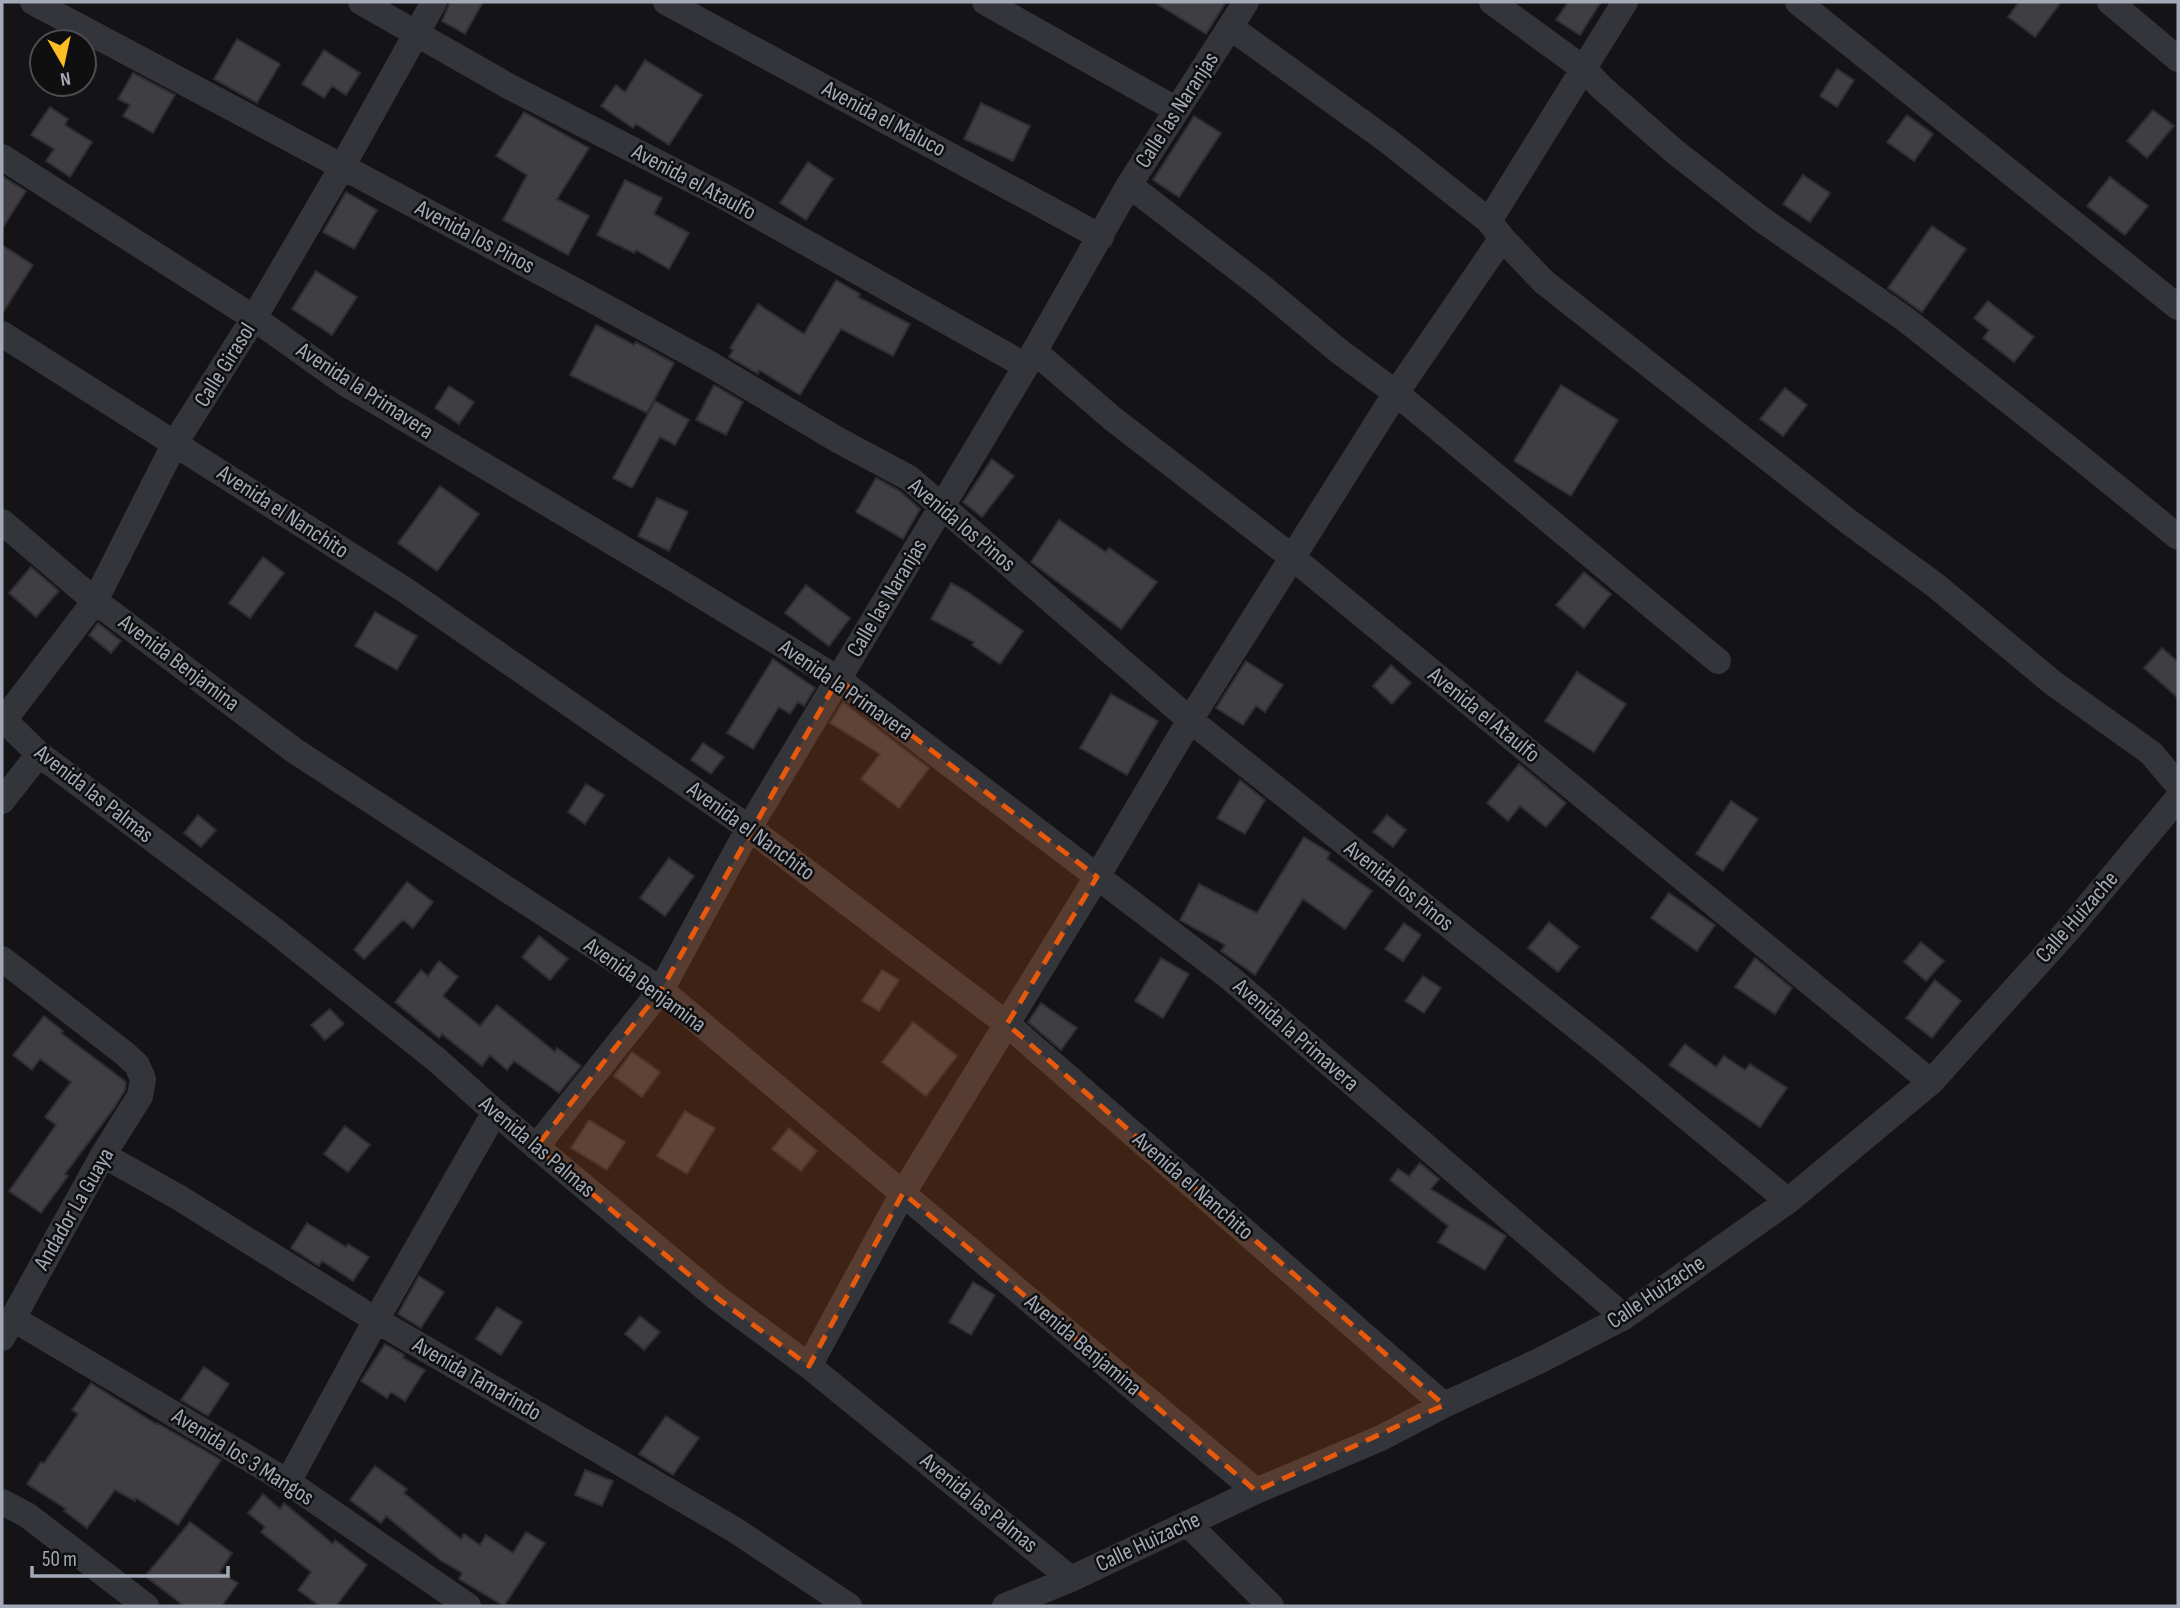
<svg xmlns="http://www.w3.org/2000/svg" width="2180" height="1608" viewBox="0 0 2180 1608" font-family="'Sofia Sans Condensed',sans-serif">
<rect width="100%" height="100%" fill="#141416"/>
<path fill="#3e3e43" stroke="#2e2d32" stroke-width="2" d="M 450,2 L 483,2 L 465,34 L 442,21 Z
M 1154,2 L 1226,2 L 1206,34 Z
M 1568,2 L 1601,2 L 1580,35 L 1556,20 Z
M 2019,2 L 2061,2 L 2035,37 L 2008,17 Z
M 237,39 L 280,64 L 257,103 L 214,79 Z
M 324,50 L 360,73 L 346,95 L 332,86 L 324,98 L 302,84 Z
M 645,60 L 702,95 L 669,145 L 636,124 L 633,128 L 601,106 L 616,85 L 625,92 Z
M 1837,69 L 1854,80 L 1837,107 L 1820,96 Z
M 133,73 L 175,95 L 153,133 L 123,116 L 130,105 L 118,99 Z
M 981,103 L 1030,126 L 1013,161 L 964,139 Z
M 50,107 L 68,119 L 65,125 L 92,142 L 70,177 L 46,161 L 54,149 L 31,135 Z
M 2153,110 L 2174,126 L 2147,158 L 2127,141 Z
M 524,112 L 589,148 L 557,199 L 589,216 L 568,255 L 503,220 L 527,175 L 496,156 Z
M 1907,115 L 1933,134 L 1914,161 L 1887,142 Z
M 1194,116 L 1221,133 L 1179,197 L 1153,180 Z
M 808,162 L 833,179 L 806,220 L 780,203 Z
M 1803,175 L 1830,193 L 1810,222 L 1783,204 Z
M 2,176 L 26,191 L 2,229 Z
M 2110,177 L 2148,206 L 2125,235 L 2087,206 Z
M 625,180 L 662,198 L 654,214 L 689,233 L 669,269 L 636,250 L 634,253 L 597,235 Z
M 346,192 L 377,210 L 354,249 L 323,232 Z
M 1932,226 L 1966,249 L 1922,312 L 1888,288 Z
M 2,245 L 33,265 L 2,314 Z
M 316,271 L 357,297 L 332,335 L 292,309 Z
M 836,280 L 860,294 L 858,297 L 910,324 L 893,356 L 841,329 L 800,395 L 759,370 L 758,374 L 729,357 L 733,350 L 730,348 L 758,304 L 804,334 Z
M 1988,301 L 2034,337 L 2014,362 L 1983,338 L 1989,330 L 1974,318 Z
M 596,325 L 634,345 L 636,342 L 674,363 L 647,413 L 570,375 Z
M 714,385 L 743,402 L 726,435 L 696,420 Z
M 1561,385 L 1618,420 L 1571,496 L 1514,461 Z
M 449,386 L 474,402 L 459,424 L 435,408 Z
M 1785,388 L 1807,405 L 1783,436 L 1760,419 Z
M 655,401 L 689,420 L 675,445 L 660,437 L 632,488 L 613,478 Z
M 992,459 L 1014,476 L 982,517 L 963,502 Z
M 876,478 L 900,491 L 920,509 L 903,539 L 856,512 Z
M 440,486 L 479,514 L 437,571 L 398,543 Z
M 657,498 L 688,512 L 669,551 L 638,536 Z
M 1059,520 L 1106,552 L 1109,548 L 1157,582 L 1121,629 L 1031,562 Z
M 263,557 L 284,573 L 250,618 L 229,603 Z
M 31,567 L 59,591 L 36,617 L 9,593 Z
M 1584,572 L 1611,594 L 1584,628 L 1556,605 Z
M 951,583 L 968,592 L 1023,631 L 1000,664 L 972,645 L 974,642 L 931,619 Z
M 806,585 L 850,618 L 829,646 L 785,613 Z
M 375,612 L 417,636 L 397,670 L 355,646 Z
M 98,623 L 121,641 L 111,653 L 89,635 Z
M 2162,648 L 2178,662 L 2178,698 L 2144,668 Z
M 773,659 L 815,688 L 804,706 L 798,702 L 790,714 L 779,707 L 753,749 L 727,733 Z
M 1246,661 L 1283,685 L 1265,712 L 1256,706 L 1243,725 L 1216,708 Z
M 1391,665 L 1411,683 L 1392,704 L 1373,686 Z
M 1577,672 L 1626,704 L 1594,752 L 1545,721 Z
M 1111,694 L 1158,721 L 1127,775 L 1080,748 Z
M 843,702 L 929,768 L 899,808 L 861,779 L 880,754 L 830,723 Z
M 703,743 L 724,757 L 711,774 L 691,760 Z
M 1519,764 L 1566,803 L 1546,827 L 1520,806 L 1508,821 L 1487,803 Z
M 1240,780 L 1265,800 L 1245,834 L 1217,818 Z
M 586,784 L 604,795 L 585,824 L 568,812 Z
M 1731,801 L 1758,819 L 1723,871 L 1696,854 Z
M 198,815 L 216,830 L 201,847 L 184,833 Z
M 1387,815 L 1406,830 L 1393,847 L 1373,832 Z
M 1304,837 L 1330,853 L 1327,859 L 1372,891 L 1345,929 L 1303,899 L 1255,975 L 1221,951 L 1225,945 L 1180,920 L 1199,884 L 1257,913 Z
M 669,858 L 694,876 L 665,916 L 640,898 Z
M 407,882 L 433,902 L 413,928 L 403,920 L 364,959 L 354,950 Z
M 1669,893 L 1715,925 L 1697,951 L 1651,918 Z
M 1549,922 L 1579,947 L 1558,972 L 1528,948 Z
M 1404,923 L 1421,935 L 1403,961 L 1385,949 Z
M 539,936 L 568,959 L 550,980 L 522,957 Z
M 1921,942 L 1944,961 L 1926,981 L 1904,962 Z
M 1161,958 L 1189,974 L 1163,1018 L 1135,1001 Z
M 1755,958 L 1792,988 L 1775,1014 L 1735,987 Z
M 439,961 L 458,977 L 443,996 L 480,1026 L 497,1005 L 555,1052 L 557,1048 L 581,1066 L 559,1093 L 514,1061 L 507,1070 L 490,1055 L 482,1066 L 442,1034 L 439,1038 L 395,1002 L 421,970 L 428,976 Z
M 882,970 L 899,980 L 879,1011 L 862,1001 Z
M 1423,976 L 1441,988 L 1424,1013 L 1405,1001 Z
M 1935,980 L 1961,1001 L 1932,1038 L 1906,1018 Z
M 1041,1003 L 1077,1028 L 1061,1050 L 1028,1022 Z
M 330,1009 L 344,1024 L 325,1040 L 311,1025 Z
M 44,1016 L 63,1031 L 61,1033 L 126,1082 L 125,1090 L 114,1108 L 65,1174 L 68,1176 L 41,1213 L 9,1191 L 56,1125 L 45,1117 L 71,1082 L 40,1059 L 32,1070 L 13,1055 Z
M 913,1022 L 957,1056 L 926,1096 L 882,1062 Z
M 1685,1044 L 1716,1067 L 1724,1056 L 1745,1070 L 1750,1064 L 1787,1088 L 1760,1127 L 1669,1065 Z
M 632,1052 L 660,1072 L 642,1097 L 614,1076 Z
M 685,1111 L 715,1128 L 687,1174 L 657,1156 Z
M 589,1120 L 625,1142 L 607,1170 L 571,1148 Z
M 345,1126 L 370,1145 L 348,1172 L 324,1154 Z
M 789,1128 L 817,1151 L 801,1171 L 772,1149 Z
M 1420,1163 L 1439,1179 L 1431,1189 L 1506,1236 L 1485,1270 L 1438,1242 L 1448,1226 L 1390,1180 L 1398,1169 L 1409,1176 Z
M 307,1223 L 346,1247 L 348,1244 L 369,1257 L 353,1281 L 322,1261 L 319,1266 L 291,1248 Z
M 419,1276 L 444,1292 L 421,1328 L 398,1314 Z
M 973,1282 L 995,1295 L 971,1335 L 949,1322 Z
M 497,1307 L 522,1322 L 501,1355 L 476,1339 Z
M 640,1316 L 660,1332 L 644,1350 L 625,1334 Z
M 385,1344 L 404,1355 L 403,1358 L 425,1370 L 405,1401 L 391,1392 L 387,1398 L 361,1381 Z
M 204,1367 L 229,1384 L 208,1416 L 181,1400 Z
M 91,1383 L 156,1424 L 157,1423 L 221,1460 L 178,1525 L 136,1498 L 135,1501 L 115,1490 L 87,1528 L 64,1511 L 66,1509 L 27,1484 L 41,1462 L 44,1463 L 78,1414 L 72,1410 Z
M 666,1416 L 699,1438 L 673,1475 L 639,1454 Z
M 375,1466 L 407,1489 L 404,1493 L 461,1539 L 464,1534 L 480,1545 L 486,1535 L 513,1553 L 526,1532 L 545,1543 L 504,1606 L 459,1579 L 462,1573 L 440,1560 L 386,1516 L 381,1523 L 350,1500 Z
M 585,1470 L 613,1481 L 602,1506 L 575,1495 Z
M 263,1494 L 280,1509 L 284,1503 L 333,1544 L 335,1540 L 367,1565 L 336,1606 L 320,1606 L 298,1590 L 311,1572 L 261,1532 L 265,1527 L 248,1513 Z
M 190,1522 L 232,1553 L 220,1572 L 238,1583 L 222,1606 L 184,1606 L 145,1576 Z"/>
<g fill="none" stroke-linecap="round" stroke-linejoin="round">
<path stroke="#34353b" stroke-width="26" d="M 33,2 L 587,297 L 708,363 L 838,440 L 909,478 L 1190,720 L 1607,1051 L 1788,1201
M 361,2 L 510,87 L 723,196 L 1026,366
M 666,2 L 1101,237
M 985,2 L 1177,110
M 1492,2 L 1584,69 L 1601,87 L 1674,151 L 1761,219 L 1905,319 L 2077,455 L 2178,537
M 1798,2 L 2178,307
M 2110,2 L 2178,59
M 1230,27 L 1388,141 L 1489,221 L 1502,238 L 1544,282 L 1849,522 L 1935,585 L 2053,683 L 2151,753 L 2178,785
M 2,157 L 254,318 L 345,383 L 666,574 L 838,679 L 1229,977 L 1624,1317
M 1129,185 L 1263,288 L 1340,352 L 1396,393 L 1718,661
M 1489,221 L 1625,2
M 2,334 L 405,590 L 749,828 L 1007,1024 L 1444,1405
M 1034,351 L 1113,419 L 1293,558 L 1931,1082
M 2,522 L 95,601 L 295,751 L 661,990 L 1256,1491
M 2,718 L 39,754 L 274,930 L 437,1060 L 495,1112 L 717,1298 L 809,1366 L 1071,1579
M 4,720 L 95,601 L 175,443 L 254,318 L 342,167 L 434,2
M 2,801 L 39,754
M 2,959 L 124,1053 L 137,1065 L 143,1079 L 140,1096 L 103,1155 L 2,1338
M 536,1147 L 661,990 L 749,828 L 1026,366 L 1129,185 L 1246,2
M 103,1155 L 178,1197 L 376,1320 L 735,1530 L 849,1606
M 12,1318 L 288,1482 L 468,1606
M 809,1366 L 903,1193 L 1097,877 L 1190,720 L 1396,393 L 1502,238
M 288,1482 L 376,1320 L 495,1112
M 2,1502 L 27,1515 L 146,1606
M 1188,1524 L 1271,1606
M 1005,1606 L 1071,1579 L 1256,1491 L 1381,1438 L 1444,1405 L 1539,1361 L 1624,1317 L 1788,1201 L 1931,1082 L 2069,929 L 2178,798"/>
</g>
<path fill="#e8590c" fill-opacity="0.2" stroke="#e8590c" stroke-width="5" stroke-dasharray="14 9" stroke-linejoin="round" d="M 838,679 L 1097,877 L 1007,1024 L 1444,1405 L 1256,1491 L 903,1193 L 809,1366 L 717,1298 L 536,1147 L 661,990 Z"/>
<g text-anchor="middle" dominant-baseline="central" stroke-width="5" stroke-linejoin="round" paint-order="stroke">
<g font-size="23" fill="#a4a9b7" stroke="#0f0f10">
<text transform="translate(1177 110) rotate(-57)">Calle las Naranjas</text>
<text transform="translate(884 119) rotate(28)">Avenida el Maluco</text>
<text transform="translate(694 182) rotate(28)">Avenida el Ataulfo</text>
<text transform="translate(475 237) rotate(28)">Avenida los Pinos</text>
<text transform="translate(225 365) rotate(-58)">Calle Girasol</text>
<text transform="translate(365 391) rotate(33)">Avenida la Primavera</text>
<text transform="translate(283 512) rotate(33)">Avenida el Nanchito</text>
<text transform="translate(962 525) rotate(40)">Avenida los Pinos</text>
<text transform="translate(887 598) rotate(-59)">Calle las Naranjas</text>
<text transform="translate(179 663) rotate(37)">Avenida Benjamina</text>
<text transform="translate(846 690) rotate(35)">Avenida la Primavera</text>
<text transform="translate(1484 715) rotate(39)">Avenida el Ataulfo</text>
<text transform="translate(94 794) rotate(38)">Avenida las Palmas</text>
<text transform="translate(751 831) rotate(36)">Avenida el Nanchito</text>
<text transform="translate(1399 886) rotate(38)">Avenida los Pinos</text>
<text transform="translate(2077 917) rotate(-49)">Calle Huizache</text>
<text transform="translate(645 985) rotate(36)">Avenida Benjamina</text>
<text transform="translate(1296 1035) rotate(41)">Avenida la Primavera</text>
<text transform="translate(537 1147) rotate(40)">Avenida las Palmas</text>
<text transform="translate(1193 1186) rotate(41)">Avenida el Nanchito</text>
<text transform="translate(74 1209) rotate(-60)">Andador La Guaya</text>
<text transform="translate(1656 1292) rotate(-34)">Calle Huizache</text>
<text transform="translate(1083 1345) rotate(40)">Avenida Benjamina</text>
<text transform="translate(477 1379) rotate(30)">Avenida Tamarindo</text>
<text transform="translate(243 1457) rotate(32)">Avenida los 3 Mangos</text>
<text transform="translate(979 1503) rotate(39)">Avenida las Palmas</text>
<text transform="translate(1148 1542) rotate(-25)">Calle Huizache</text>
</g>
</g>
<rect width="2180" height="1608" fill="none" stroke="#a4a9b7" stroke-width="7"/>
<g transform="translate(63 63) rotate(171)"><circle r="33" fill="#0f0f10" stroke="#4b4d53" stroke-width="2"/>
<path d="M0-5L12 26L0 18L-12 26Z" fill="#febd23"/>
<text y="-10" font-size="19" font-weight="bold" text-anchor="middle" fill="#a4a9b7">N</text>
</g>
<path d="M32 1566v10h196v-10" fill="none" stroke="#a4a9b7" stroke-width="3.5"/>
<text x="42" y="1566" font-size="21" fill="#a4a9b7" stroke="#0f0f10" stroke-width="5" paint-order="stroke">50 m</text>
</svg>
